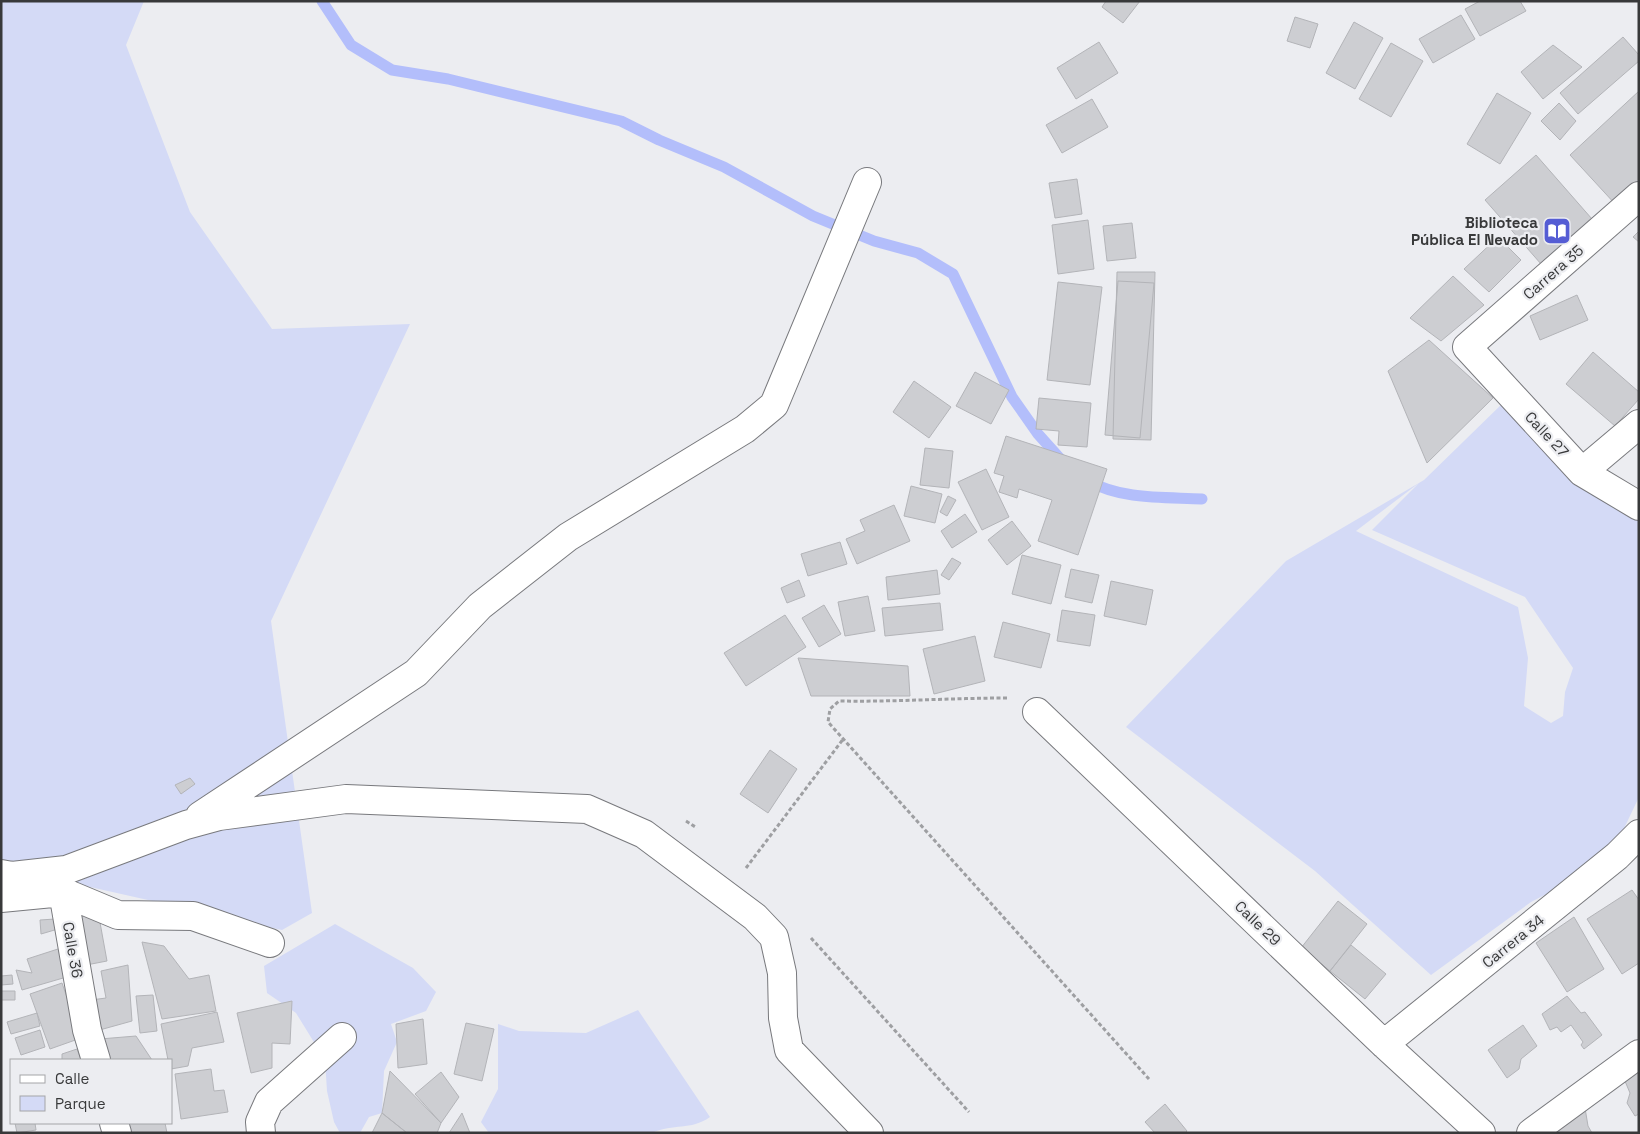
<svg xmlns="http://www.w3.org/2000/svg" width="1640" height="1134" viewBox="0 0 1640 1134" font-family="'Space Grotesk',sans-serif">
<rect width="100%" height="100%" fill="#ecedf1"/>
<path fill="#d4daf6" fill-rule="evenodd" d="M 1,1 L 144,1 L 126,45 L 190,212 L 272,329 L 410,324 L 271,621 L 312,913 L 282,930 L 1,867 Z
M 1504,402 L 1639,507 L 1639,797 L 1608,862 L 1531,902 L 1431,975 L 1315,871 L 1126,727 L 1286,561 L 1424,480 ZM 1419,483 L 1372,530 L 1525,597 L 1573,668 L 1565,692 L 1563,716 L 1551,723 L 1524,706 L 1528,658 L 1518,607 L 1356,531 Z
M 335,924 L 413,968 L 436,992 L 426,1011 L 391,1024 L 397,1042 L 384,1071 L 382,1113 L 369,1117 L 360,1133 L 340,1133 L 334,1122 L 327,1091 L 325,1060 L 296,1013 L 267,993 L 264,966 Z
M 638,1010 L 710,1117 C 690,1131 674,1123 652,1133 L 489,1133 L 481,1122 L 498,1089 L 498,1024 L 519,1031 L 586,1033 Z"/>
<g fill="none" stroke-linecap="round" stroke-linejoin="round">
<path stroke="#b3befb" stroke-width="11" d="M 322,1 L 351,45 L 392,70 L 448,79 L 621,121 L 659,140 L 724,167 L 813,216 L 874,241 L 918,253 L 953,274 L 1012,397 L 1038,434 L 1064,463
M 1089,481 C 1121,500 1166,497 1202,499"/>
</g>
<path fill="#cdced2" stroke="#b3b4b8" d="M 1106,1 L 1140,1 L 1123,23 L 1102,7 Z
M 1480,1 L 1520,1 L 1526,11 L 1480,36 L 1465,9 Z
M 1461,15 L 1475,39 L 1433,63 L 1419,39 Z
M 1295,17 L 1318,24 L 1310,48 L 1287,41 Z
M 1354,22 L 1383,38 L 1355,89 L 1326,73 Z
M 1623,37 L 1639,55 L 1639,61 L 1578,114 L 1560,93 Z
M 1099,42 L 1118,73 L 1076,99 L 1057,68 Z
M 1391,43 L 1423,61 L 1391,117 L 1359,99 Z
M 1553,45 L 1582,67 L 1543,99 L 1521,72 Z
M 1639,91 L 1639,184 L 1616,205 L 1570,155 Z
M 1497,93 L 1531,113 L 1500,164 L 1467,144 Z
M 1092,99 L 1108,127 L 1062,153 L 1046,125 Z
M 1559,103 L 1576,121 L 1560,140 L 1541,121 Z
M 1536,155 L 1592,219 L 1541,264 L 1485,200 Z
M 1077,179 L 1082,214 L 1055,218 L 1049,183 Z
M 1088,220 L 1094,269 L 1058,274 L 1052,225 Z
M 1132,223 L 1136,258 L 1107,261 L 1103,226 Z
M 1639,231 L 1639,242 L 1633,237 Z
M 1498,237 L 1521,260 L 1489,292 L 1464,269 Z
M 1117,272 L 1155,272 L 1151,440 L 1113,439 Z
M 1453,276 L 1484,305 L 1441,341 L 1410,318 Z
M 1118,281 L 1154,283 L 1140,438 L 1105,435 Z
M 1058,282 L 1102,287 L 1090,385 L 1047,380 Z
M 1577,295 L 1588,320 L 1540,340 L 1530,316 Z
M 1429,340 L 1493,398 L 1427,463 L 1388,371 Z
M 1593,352 L 1639,392 L 1639,399 L 1615,426 L 1566,384 Z
M 975,372 L 1009,390 L 991,424 L 956,406 Z
M 914,381 L 951,407 L 929,438 L 893,412 Z
M 1039,398 L 1091,403 L 1087,447 L 1058,445 L 1059,431 L 1036,429 Z
M 1006,436 L 1107,469 L 1078,555 L 1038,541 L 1052,500 L 1019,489 L 1017,498 L 999,492 L 1004,476 L 994,473 Z
M 925,448 L 953,451 L 949,488 L 920,485 Z
M 986,469 L 1009,517 L 982,530 L 958,482 Z
M 911,486 L 942,494 L 935,523 L 904,516 Z
M 948,496 L 956,500 L 947,516 L 940,512 Z
M 894,505 L 910,541 L 857,564 L 846,539 L 865,531 L 860,520 Z
M 965,514 L 977,532 L 952,548 L 941,531 Z
M 1012,521 L 1031,546 L 1007,565 L 988,540 Z
M 840,542 L 847,564 L 808,576 L 801,554 Z
M 1022,555 L 1061,565 L 1051,604 L 1012,594 Z
M 952,558 L 961,563 L 949,580 L 941,575 Z
M 1071,569 L 1099,575 L 1092,603 L 1065,597 Z
M 937,570 L 940,594 L 888,600 L 886,577 Z
M 799,580 L 805,596 L 787,603 L 781,588 Z
M 1111,581 L 1153,590 L 1146,625 L 1104,616 Z
M 868,596 L 875,631 L 845,636 L 838,602 Z
M 940,603 L 943,630 L 885,636 L 882,608 Z
M 824,605 L 841,634 L 819,647 L 802,618 Z
M 1062,610 L 1095,615 L 1090,646 L 1057,641 Z
M 785,615 L 806,647 L 746,686 L 724,653 Z
M 1003,622 L 1050,634 L 1041,668 L 994,657 Z
M 975,636 L 985,681 L 934,694 L 923,649 Z
M 798,658 L 908,666 L 910,696 L 811,696 Z
M 770,750 L 797,769 L 768,813 L 740,794 Z
M 190,778 L 195,784 L 181,794 L 175,785 Z
M 1632,890 L 1639,900 L 1639,963 L 1622,974 L 1587,919 Z
M 1338,901 L 1367,924 L 1330,971 L 1301,948 Z
M 72,913 L 99,917 L 107,961 L 81,966 Z
M 1574,917 L 1604,969 L 1567,992 L 1536,943 Z
M 55,919 L 58,929 L 41,934 L 40,920 Z
M 142,942 L 164,946 L 189,979 L 209,975 L 216,1011 L 162,1019 Z
M 1351,945 L 1386,974 L 1365,999 L 1330,971 Z
M 61,948 L 70,976 L 22,990 L 16,970 L 32,973 L 27,959 Z
M 128,965 L 132,1021 L 96,1031 L 91,1000 L 106,998 L 101,971 Z
M 12,975 L 13,984 L 1,985 L 1,976 Z
M 62,983 L 81,1038 L 50,1049 L 30,994 Z
M 1,991 L 15,991 L 15,1000 L 1,1000 Z
M 153,995 L 157,1031 L 140,1033 L 136,996 Z
M 1567,996 L 1581,1013 L 1585,1012 L 1602,1035 L 1584,1049 L 1581,1045 L 1583,1042 L 1571,1025 L 1561,1032 L 1557,1027 L 1550,1030 L 1542,1014 Z
M 292,1001 L 290,1044 L 272,1043 L 272,1068 L 251,1073 L 237,1013 Z
M 217,1012 L 224,1042 L 192,1048 L 188,1066 L 171,1069 L 171,1060 L 168,1060 L 161,1024 Z
M 37,1013 L 40,1026 L 11,1034 L 7,1022 Z
M 423,1019 L 427,1064 L 398,1068 L 396,1024 Z
M 466,1023 L 494,1029 L 482,1081 L 454,1074 Z
M 1523,1025 L 1537,1046 L 1521,1059 L 1519,1069 L 1507,1078 L 1488,1050 Z
M 40,1030 L 45,1047 L 21,1055 L 15,1038 Z
M 136,1036 L 152,1060 L 105,1060 L 100,1039 Z
M 77,1049 L 81,1060 L 62,1060 L 62,1054 Z
M 1639,1058 L 1639,1114 L 1635,1116 L 1627,1103 L 1630,1093 L 1622,1074 Z
M 211,1069 L 214,1091 L 224,1090 L 228,1112 L 181,1119 L 175,1074 Z
M 390,1071 L 441,1123 L 437,1133 L 407,1133 L 382,1113 Z
M 441,1072 L 459,1097 L 441,1123 L 415,1094 Z
M 1165,1104 L 1187,1131 L 1185,1133 L 1155,1133 L 1145,1122 Z
M 1585,1108 L 1588,1126 L 1592,1133 L 1549,1133 Z
M 382,1113 L 407,1133 L 372,1133 Z
M 462,1113 L 470,1133 L 449,1133 Z
M 15,1123 L 35,1123 L 36,1130 L 17,1133 Z
M 121,1123 L 165,1123 L 167,1133 L 123,1133 Z"/>
<g fill="none" stroke-linecap="round" stroke-linejoin="round">
<defs>
<path id="minor" d="M 1639,196 L 1467,347 L 1582,472 L 1639,506
M 1582,472 L 1639,424
M 1037,712 L 1384,1044 L 1481,1133
M 200,816 L 416,673 L 480,606 L 568,537 L 745,429 L 774,405 L 867,182
M 1,874 L 12,876 L 66,870 L 186,825 L 219,816 L 346,799 L 587,809 L 644,834 L 755,917 L 774,937 L 782,973 L 783,1018 L 789,1050 L 869,1133
M 49,888 L 63,892 L 87,1030 L 96,1060
M 1,898 L 63,892 L 118,915 L 193,916 L 270,943
M 1384,1044 L 1617,856 L 1639,834
M 114,1123 L 117,1133
M 261,1133 L 260,1122 L 269,1102 L 342,1037
M 1531,1133 L 1639,1054"/>
</defs>
<use href="#minor" stroke="#78797d" stroke-width="30"/>
<path stroke="#9e9fa2" stroke-width="3" stroke-dasharray="4 2.5" stroke-linecap="butt" d="M 1007,698 C 951,698 895,702 839,701 L 830,709 L 828,722 L 1149,1079
M 686,821 L 697,828
M 746,868 L 844,738
M 811,938 L 969,1112"/>
<use href="#minor" stroke="#fff" stroke-width="28"/>
</g>
<defs>
<symbol id="library-square" viewBox="-11 -11 22 22"><rect x="-9" y="-9" width="18" height="18" rx="4" fill="#555dd4" stroke="#ecedf1"/><path d="M-6-4Q-3-5.5-.7-3.5V5Q-3 3-6 4ZM6-4Q3-5.5 .7-3.5V5Q3 3 6 4Z" fill="#fff"/></symbol>
</defs>
<g fill-rule="evenodd">
<use href="#library-square" x="1541" y="215" width="32" height="32"/>
</g>
<g text-anchor="middle" dominant-baseline="central" stroke-width="4.5" stroke-linejoin="round" paint-order="stroke">
<g font-size="15" font-weight="bold" fill="#38393a" stroke="#ecedf1" text-anchor="end">
<text x="1538" y="222">Biblioteca<tspan x="1538" dy="17">Pública El Nevado</tspan></text>
</g>
<g font-size="15" fill="#38393a" stroke="#ecedf1">
<text transform="translate(1553 272) rotate(-41)">Carrera 35</text>
<text transform="translate(1547 434) rotate(47)">Calle 27</text>
<text transform="translate(1258 923) rotate(44)">Calle 29</text>
<text transform="translate(1513 941) rotate(-39)">Carrera 34</text>
<text transform="translate(73 950) rotate(80)">Calle 36</text>
</g>
</g>
<rect width="1640" height="1134" fill="none" stroke="#38393a" stroke-width="5"/>
<rect x="10" y="1059" width="162" height="65" fill="#ecedf1" stroke="#a4a5a8"/>
<rect x="20" y="1075" width="25" height="8" fill="#ffffff" stroke="#a4a5a8"/>
<text x="55" y="1084" font-size="15" fill="#38393a">Calle</text>
<rect x="20" y="1096" width="25" height="15" fill="#d4daf6" stroke="#a4a5a8"/>
<text x="55" y="1109" font-size="15" fill="#38393a">Parque</text>
</svg>
